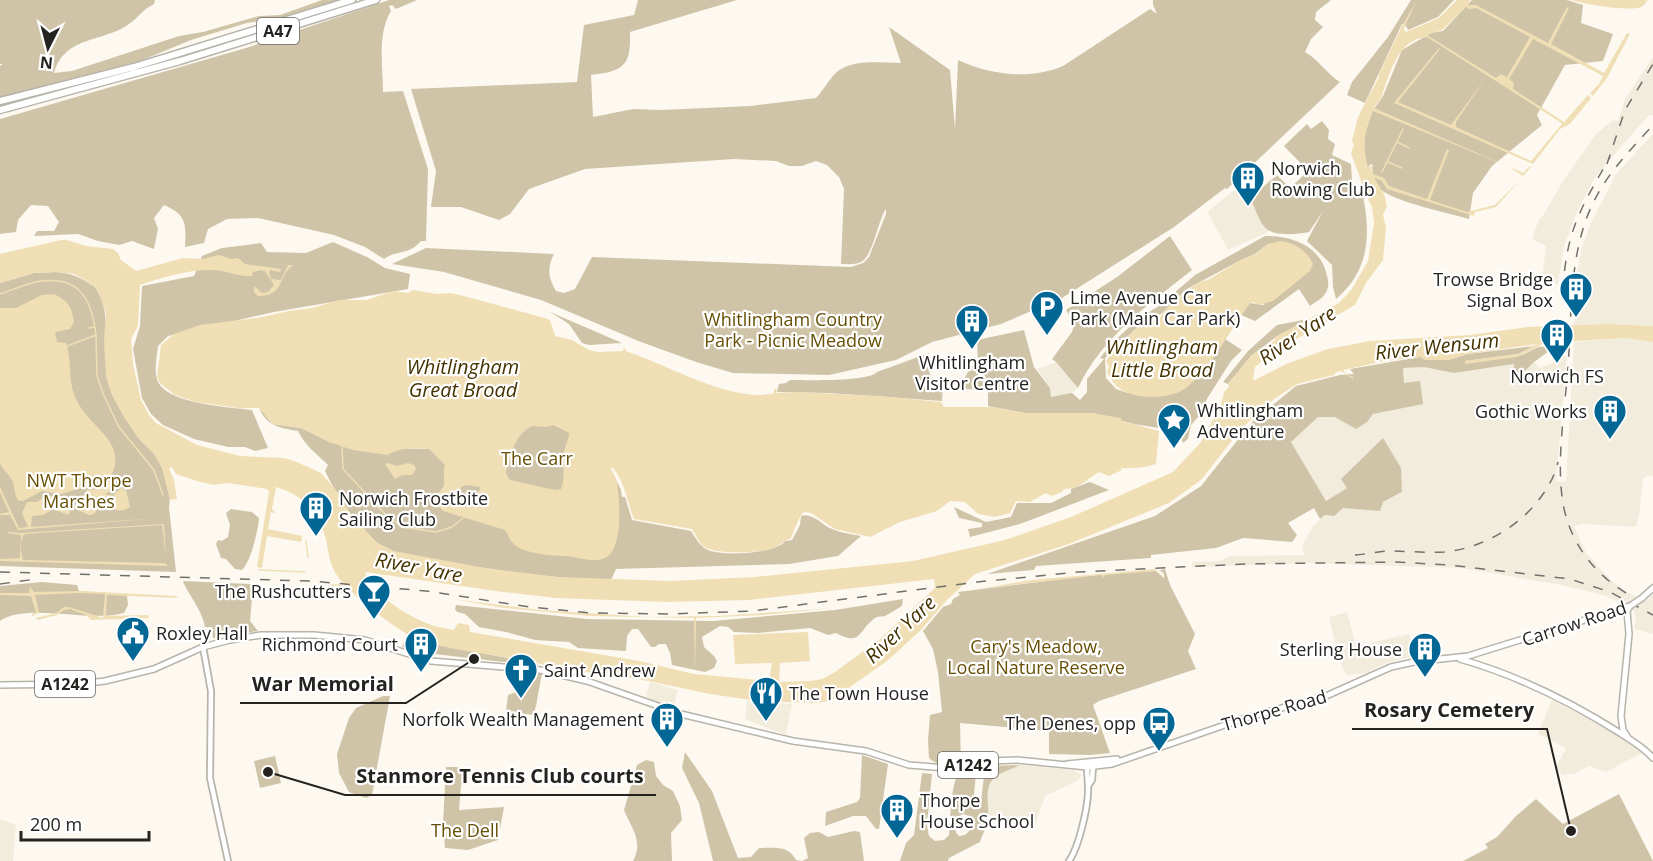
<svg xmlns="http://www.w3.org/2000/svg" width="1653" height="861" viewBox="0 0 1653 861" font-family="'Open Sans',sans-serif">
<rect width="100%" height="100%" fill="#fdf9f1"/>
<path fill="#f2ecdd" d="M 1653,57 L 1653,115 L 1649,115 L 1619,149 L 1596,176 L 1587,192 L 1576,214 L 1564,247 L 1558,284 L 1542,282 L 1546,246 L 1532,239 L 1539,219 L 1543,216 L 1563,181 L 1596,134 L 1613,120 L 1618,121 L 1625,99 Z
M 1653,134 L 1653,326 L 1609,324 L 1574,326 L 1576,278 L 1581,251 L 1590,225 L 1616,174 Z
M 1241,185 L 1249,196 L 1263,224 L 1270,231 L 1228,250 L 1208,213 L 1209,210 Z
M 1625,338 L 1653,342 L 1653,476 L 1648,475 L 1643,479 L 1639,515 L 1636,527 L 1581,524 L 1574,526 L 1586,553 L 1611,580 L 1627,592 L 1646,601 L 1653,595 L 1653,634 L 1634,629 L 1636,618 L 1634,611 L 1607,596 L 1561,585 L 1462,568 L 1310,563 L 1192,567 L 1192,562 L 1220,561 L 1229,556 L 1304,555 L 1302,546 L 1314,525 L 1326,514 L 1337,513 L 1343,508 L 1358,508 L 1383,502 L 1402,493 L 1347,488 L 1326,501 L 1291,442 L 1318,417 L 1335,417 L 1349,424 L 1367,422 L 1373,414 L 1384,411 L 1404,383 L 1403,368 L 1424,367 L 1454,373 L 1515,364 L 1512,384 L 1534,362 L 1540,368 L 1552,363 L 1560,356 L 1567,356 L 1556,481 L 1566,482 L 1574,342 Z
M 1056,362 L 1078,388 L 1072,393 L 1051,398 L 1050,388 L 1037,369 Z
M 1347,612 L 1356,646 L 1409,634 L 1415,656 L 1389,662 L 1366,673 L 1346,675 L 1340,662 L 1329,617 Z
M 650,682 L 678,690 L 673,709 L 646,697 Z
M 1552,700 L 1608,728 L 1642,753 L 1606,772 L 1589,766 L 1574,774 L 1562,775 L 1556,767 L 1566,748 L 1538,734 Z
M 747,701 L 792,704 L 786,735 L 745,719 Z
M 1019,765 L 1074,770 L 1082,775 L 1077,781 L 1045,796 L 1035,825 L 988,815 L 986,804 L 989,788 L 994,778 L 1004,771 Z
M 0,819 L 16,825 L 13,861 L 0,861 Z"/>
<path fill="#d0c4a8" fill-rule="evenodd" d="M 0,0 L 155,0 L 154,4 C 141,11 139,17 129,24 C 103,43 65,35 54,73 L 72,71 L 179,36 L 203,32 L 259,16 L 280,15 L 322,0 L 339,0 L 289,17 L 247,23 L 191,40 L 133,64 L 0,99 L 0,66 L 3,64 L 0,64 Z
M 389,0 L 417,0 L 396,9 L 392,5 L 389,6 L 391,11 C 377,34 383,66 383,92 L 403,91 L 428,169 L 426,241 L 421,241 C 408,256 398,249 384,259 L 365,247 L 334,235 L 258,218 L 227,219 L 208,229 L 204,243 L 185,247 C 186,224 187,215 164,205 L 154,218 L 158,229 L 154,249 L 132,241 L 119,245 L 98,241 L 78,234 L 34,236 L 37,231 L 54,231 L 59,222 L 48,206 L 31,205 L 18,220 L 16,232 L 0,234 L 0,119 L 246,48 Z
M 638,0 L 737,0 L 630,32 C 631,66 624,71 591,75 L 593,117 L 633,109 L 660,110 L 750,106 L 816,98 C 823,91 831,76 838,71 C 855,59 881,63 901,63 L 889,27 L 950,70 L 955,129 L 958,60 C 990,75 1030,80 1063,66 L 1150,9 L 1157,14 L 1153,5 L 1153,0 L 1331,0 L 1316,12 L 1315,20 L 1323,27 L 1311,39 L 1305,52 C 1319,60 1328,75 1340,82 L 1227,189 L 1225,188 L 1174,227 L 1062,298 L 1001,324 L 932,342 L 896,360 L 829,375 L 733,373 L 696,362 L 641,342 L 541,300 L 444,272 L 392,264 L 426,248 L 554,254 C 547,268 548,277 556,291 L 564,293 L 575,289 L 592,257 L 851,267 L 863,263 L 869,257 L 886,214 L 886,209 C 878,220 873,256 861,262 C 855,265 847,264 841,264 L 844,189 L 839,177 L 827,165 L 816,161 L 802,166 L 789,166 L 776,161 L 734,159 L 585,169 L 529,189 L 510,214 L 499,220 L 461,207 L 431,207 L 436,171 L 411,89 L 577,82 L 584,25 L 634,15 Z
M 1411,0 L 1454,0 L 1438,17 L 1408,30 L 1406,26 L 1402,24 L 1365,103 L 1347,95 L 1352,82 L 1388,37 Z
M 1472,0 L 1567,0 L 1583,5 L 1581,23 L 1613,34 L 1603,61 L 1565,65 L 1537,115 L 1542,125 L 1492,166 L 1473,193 L 1469,219 C 1448,213 1401,203 1384,192 C 1376,187 1370,174 1373,165 L 1371,164 L 1368,167 L 1367,166 L 1363,147 L 1365,134 L 1372,112 L 1383,96 L 1402,50 L 1431,33 L 1443,31 Z
M 1322,121 L 1329,130 L 1328,139 L 1335,144 L 1332,155 L 1351,164 L 1352,180 L 1355,193 L 1363,196 C 1371,236 1369,271 1336,299 L 1333,287 L 1332,265 L 1307,241 L 1323,211 L 1309,232 C 1299,234 1279,236 1270,231 C 1260,227 1255,207 1250,198 L 1277,175 L 1290,188 L 1308,171 L 1284,146 L 1307,124 L 1311,129 Z
M 1170,236 L 1192,270 C 1149,304 1102,337 1078,388 L 1056,362 L 1052,359 L 1072,332 L 1079,309 L 1069,312 L 1069,315 L 1066,310 L 1117,277 Z
M 1265,236 C 1293,236 1321,246 1327,276 C 1329,282 1329,288 1325,294 C 1322,299 1315,302 1310,306 L 1299,289 L 1255,321 L 1241,315 L 1250,303 L 1264,305 L 1268,244 L 1255,254 L 1241,260 L 1187,289 L 1161,314 L 1142,323 L 1105,358 L 1106,378 L 1116,389 L 1128,393 L 1201,372 L 1225,339 L 1242,350 L 1231,361 L 1208,397 L 1199,416 L 1191,425 L 1188,439 L 1183,443 L 1180,436 L 1171,430 L 1134,424 L 1092,413 L 1025,413 L 988,406 L 988,390 L 964,389 L 965,377 L 972,365 L 978,364 L 977,340 L 1024,330 L 1034,367 L 1050,388 L 1051,397 L 1072,393 L 1080,400 L 1087,392 L 1087,379 L 1104,359 L 1100,358 L 1111,344 L 1139,318 L 1159,306 L 1195,275 Z
M 333,242 L 367,257 L 385,268 L 410,274 L 408,289 L 274,312 L 168,336 L 158,346 C 157,356 154,370 157,379 C 164,404 229,407 252,410 L 268,448 L 255,451 L 245,447 L 228,447 L 194,439 L 163,425 L 151,414 L 142,398 L 133,349 L 140,326 L 142,286 L 194,276 L 202,256 L 222,248 L 261,243 L 267,252 L 306,253 Z
M 56,272 C 75,274 78,277 94,286 C 117,315 97,357 112,393 C 118,408 129,424 138,437 C 143,444 150,448 154,454 C 165,469 172,489 169,507 L 176,572 L 0,566 L 0,283 L 34,273 Z
M 550,312 L 622,343 L 589,345 L 582,343 L 569,324 Z
M 1303,320 L 1305,321 L 1276,337 L 1251,356 L 1228,384 L 1223,382 L 1248,351 L 1277,325 Z
M 1566,345 L 1564,348 L 1549,351 L 1534,362 L 1511,385 L 1514,364 L 1454,373 L 1424,367 L 1403,368 L 1404,383 L 1420,381 L 1423,404 L 1373,414 L 1367,422 L 1356,429 L 1335,417 L 1318,417 L 1291,442 L 1326,501 L 1347,488 L 1341,479 L 1383,438 L 1401,468 L 1402,492 L 1383,502 L 1380,511 L 1343,508 L 1334,516 L 1325,515 L 1320,519 L 1314,508 L 1288,523 L 1297,535 L 1292,542 L 1243,538 L 1216,548 L 1151,555 L 1151,558 L 1036,566 L 1034,570 L 987,574 L 1155,516 L 1201,486 L 1252,422 L 1296,386 L 1340,375 L 1354,374 L 1350,369 L 1420,357 L 1448,360 L 1468,354 L 1535,346 L 1518,354 L 1465,361 L 1522,355 L 1538,347 Z
M 929,353 L 930,357 L 926,359 C 929,371 930,383 943,387 L 942,401 L 829,393 L 777,392 L 779,384 L 786,383 L 790,380 C 807,380 868,382 877,372 Z
M 259,408 L 273,424 L 301,428 L 344,447 L 429,449 L 532,426 L 554,425 L 569,432 L 610,468 L 621,490 L 622,497 L 625,497 L 632,520 L 691,531 C 695,537 699,545 706,549 C 719,557 776,554 785,541 L 792,540 L 800,525 L 801,516 C 812,512 822,525 832,529 C 841,533 852,534 861,536 L 838,556 L 789,564 L 616,569 L 611,580 C 556,579 501,571 446,562 C 424,558 393,557 376,542 C 355,525 336,494 325,471 L 328,465 C 317,454 305,446 298,431 C 280,428 267,426 259,408 Z
M 1090,482 L 1109,490 L 1020,524 L 970,537 L 968,529 L 982,527 L 982,523 L 959,518 L 954,507 L 986,522 L 1011,517 L 1017,503 L 1051,503 L 1071,493 L 1071,489 Z
M 231,509 L 252,512 L 259,518 C 258,531 251,561 242,570 L 235,569 L 226,559 L 221,558 L 216,544 L 218,540 L 222,541 L 228,537 L 230,525 L 226,513 Z
M 1165,569 L 1170,585 L 1195,634 L 1188,651 L 1196,669 L 1099,701 L 1093,705 L 1110,753 L 1091,755 L 1049,754 L 1049,731 L 960,723 L 961,763 C 948,765 939,767 929,758 L 928,740 L 930,715 L 942,712 L 938,672 L 933,649 L 923,631 L 943,607 L 951,604 L 953,599 L 960,595 L 958,592 L 1104,574 L 1156,571 L 1164,578 L 1164,574 L 1160,570 Z
M 184,581 L 250,584 L 253,586 L 250,621 L 258,631 L 213,638 L 212,627 L 205,627 C 202,610 190,597 183,582 Z
M 42,582 L 77,585 L 79,591 L 127,595 L 128,605 L 124,613 C 90,623 26,602 0,621 L 0,586 Z
M 903,599 L 902,606 C 896,609 891,613 885,616 C 881,617 878,616 875,618 C 858,630 862,647 836,633 L 828,635 L 810,628 L 758,633 L 734,632 L 728,627 L 720,626 L 702,637 L 704,647 L 714,656 L 717,661 L 714,668 L 705,672 L 672,665 L 670,653 L 666,644 L 659,644 L 655,647 L 651,647 L 638,629 L 632,629 L 627,636 L 626,651 L 578,648 L 569,642 L 535,640 L 506,632 L 479,627 L 465,614 L 457,612 L 455,609 L 456,605 L 587,619 L 713,621 L 835,610 Z
M 408,634 L 429,643 L 538,664 L 537,666 L 417,652 L 402,647 Z
M 516,670 L 542,673 L 536,706 L 533,715 L 506,711 L 508,695 L 516,692 Z
M 383,696 L 390,696 L 372,795 L 366,798 L 349,792 L 339,773 L 337,754 L 349,718 L 356,708 Z
M 685,752 L 712,791 L 738,858 L 751,857 L 759,848 C 775,848 788,845 796,860 L 802,861 L 808,858 L 804,838 L 810,833 L 819,832 L 828,837 L 854,831 L 860,832 L 864,861 L 713,861 L 699,803 L 682,768 Z
M 862,755 L 888,764 L 879,829 L 876,829 L 866,816 L 853,816 L 825,826 L 826,812 L 857,802 L 860,798 Z
M 275,756 L 281,783 L 260,788 L 254,761 Z
M 646,760 L 654,762 L 656,776 L 663,785 L 673,791 L 680,806 L 682,820 L 671,833 L 672,861 L 633,861 C 644,841 631,828 624,810 L 637,765 Z
M 1019,765 C 1012,770 1001,771 994,778 C 983,790 990,806 988,820 C 987,827 982,835 980,842 L 949,858 L 948,861 L 900,861 L 906,843 L 914,835 L 922,773 L 932,774 L 927,825 L 929,836 L 935,841 L 944,840 L 949,835 C 951,819 950,782 960,772 L 974,771 C 978,782 971,794 976,805 L 981,802 L 984,776 L 988,766 ZM 963,814 L 967,815 C 973,824 972,835 959,836 C 953,830 955,824 958,817 Z
M 446,767 L 464,767 L 465,785 L 461,785 L 459,810 L 504,807 L 498,840 L 468,850 L 445,848 L 443,823 Z
M 1619,794 L 1653,861 L 1463,861 L 1488,848 L 1485,844 L 1497,837 L 1516,816 L 1536,799 L 1563,824 Z"/>
<path fill="#f0dfb5" fill-rule="evenodd" d="M 1417,0 L 1405,26 L 1404,30 L 1406,32 L 1439,18 L 1457,0 L 1470,0 L 1468,5 L 1476,5 L 1548,43 L 1567,7 L 1569,8 L 1551,44 L 1604,73 L 1627,33 L 1630,34 L 1607,78 L 1593,96 L 1590,93 L 1599,84 L 1603,76 L 1533,39 L 1509,79 L 1514,83 L 1513,89 L 1564,122 L 1588,95 L 1591,98 L 1570,124 L 1560,129 L 1533,164 L 1394,103 L 1439,48 L 1440,49 L 1398,102 L 1451,125 L 1485,79 L 1456,122 L 1456,127 L 1531,161 L 1562,124 L 1560,122 L 1427,37 C 1399,39 1391,70 1383,92 C 1382,98 1377,103 1374,108 L 1523,173 L 1530,166 L 1531,167 L 1523,176 L 1509,167 L 1373,111 C 1364,132 1363,143 1367,166 L 1369,167 L 1373,165 L 1371,170 L 1373,174 L 1384,178 L 1389,186 L 1427,199 L 1447,149 L 1449,150 L 1430,200 L 1467,212 L 1495,205 L 1521,179 L 1496,207 L 1475,212 L 1474,216 L 1387,189 L 1381,180 L 1374,178 L 1384,194 L 1387,206 L 1383,215 L 1386,227 L 1383,260 L 1366,283 L 1355,305 L 1293,341 L 1298,342 L 1298,344 C 1281,345 1268,356 1255,367 L 1253,379 L 1255,380 L 1286,364 L 1328,349 L 1370,341 L 1470,335 L 1527,327 L 1609,324 L 1653,326 L 1653,342 L 1625,338 L 1545,343 L 1517,357 L 1465,364 L 1465,361 L 1518,354 L 1537,344 L 1468,354 L 1448,360 L 1425,360 L 1420,357 L 1380,362 L 1343,370 L 1347,375 L 1354,377 L 1353,379 L 1341,371 L 1336,372 L 1334,375 L 1297,384 L 1274,399 L 1242,428 L 1201,480 L 1169,503 L 1069,544 L 975,574 L 947,600 L 921,630 L 887,661 L 830,701 L 815,703 L 757,701 L 710,694 L 643,680 L 603,673 L 601,676 L 598,676 L 598,674 C 564,669 531,662 498,656 C 469,651 436,648 409,635 C 392,626 349,593 338,577 C 326,559 330,548 323,530 L 318,529 L 313,520 L 316,517 C 303,499 297,494 276,487 L 272,509 L 275,512 L 274,513 L 271,512 L 268,529 L 302,536 L 301,542 L 267,536 L 262,568 L 257,567 L 269,492 L 267,489 L 228,483 L 214,485 L 200,482 L 176,474 L 172,467 L 169,468 L 174,480 L 177,499 L 170,500 L 162,468 L 154,454 L 139,439 L 124,417 L 112,395 L 106,377 L 104,341 L 106,313 L 98,291 L 94,286 L 74,274 L 56,272 L 34,273 L 0,283 L 0,254 L 61,240 L 67,240 L 86,246 L 113,249 L 118,253 L 121,260 L 136,271 L 183,258 L 203,259 L 218,255 L 232,259 L 238,258 L 245,264 L 281,269 L 280,272 L 270,270 L 269,272 L 271,279 L 281,280 L 288,265 L 293,265 C 277,277 285,296 258,296 L 254,292 L 254,286 L 262,293 L 268,292 L 274,285 L 265,271 L 261,270 L 253,272 L 252,276 C 240,277 227,271 215,270 C 190,269 163,277 140,285 L 138,326 L 131,339 L 133,364 L 141,400 L 149,415 L 156,423 L 197,445 L 240,456 L 284,458 L 297,462 L 321,473 L 336,490 L 350,513 L 376,542 L 394,551 L 490,569 L 558,577 L 670,581 L 755,577 L 913,561 L 1005,540 L 1071,517 L 1173,472 L 1201,442 L 1221,405 L 1224,392 L 1229,387 L 1228,384 L 1251,356 L 1275,340 L 1275,337 L 1339,303 L 1352,289 L 1368,261 L 1374,223 L 1372,207 L 1367,197 L 1351,153 L 1354,145 L 1352,141 L 1358,117 L 1379,77 L 1379,74 L 1402,26 ZM 1466,7 L 1469,9 L 1476,8 L 1530,37 L 1507,77 L 1501,74 L 1496,78 L 1427,35 L 1442,30 ZM 365,572 L 503,592 L 556,598 L 667,602 L 749,600 L 934,579 L 935,588 L 880,639 L 835,672 L 822,679 L 810,681 L 779,682 L 780,663 L 810,661 L 808,632 L 733,635 L 735,664 L 772,663 L 769,681 L 694,674 L 639,661 L 470,632 L 469,625 L 458,623 L 454,630 C 445,628 435,627 426,623 C 406,615 371,593 365,572 Z
M 1571,0 L 1648,0 C 1645,4 1645,5 1641,7 C 1629,12 1584,4 1571,0 Z
M 1280,241 C 1295,243 1307,250 1313,264 L 1310,271 L 1273,301 L 1259,305 L 1253,302 L 1250,303 C 1232,327 1205,378 1181,391 C 1169,397 1152,398 1139,396 C 1123,393 1114,387 1107,372 L 1109,367 L 1106,361 C 1113,351 1135,328 1145,322 C 1149,320 1154,320 1159,320 C 1163,308 1195,281 1208,280 L 1241,260 L 1256,254 L 1268,244 Z
M 413,290 L 437,294 L 450,293 L 460,295 L 545,318 L 550,320 L 555,336 L 572,340 L 589,350 L 598,352 L 623,351 L 624,347 L 626,351 C 666,364 733,404 774,393 L 774,389 L 777,389 L 776,393 L 796,392 L 881,396 L 941,402 L 944,407 L 993,407 L 1025,413 L 1091,413 L 1121,418 L 1122,421 L 1159,431 L 1156,464 C 1144,468 1133,469 1121,468 L 1122,470 L 1109,476 L 1099,472 C 1088,478 1079,490 1064,489 L 1062,492 L 1052,496 L 1046,493 L 1030,502 L 1016,501 L 1010,513 L 995,517 L 978,514 L 965,502 L 950,501 L 937,511 L 900,522 L 870,537 L 835,529 L 811,513 L 804,512 C 799,516 794,531 791,538 C 783,541 779,546 771,549 C 758,553 711,555 702,545 C 697,540 696,534 692,529 L 634,519 C 627,501 625,483 613,468 L 610,468 C 611,472 615,474 616,479 C 620,496 624,550 605,558 C 592,564 577,556 564,556 C 552,556 523,553 515,545 C 510,541 508,534 505,530 L 443,511 L 433,500 L 444,486 L 444,467 L 445,465 L 429,449 C 416,448 400,447 388,455 L 353,450 L 329,442 L 301,428 L 273,424 L 259,408 L 238,408 L 196,402 L 175,395 L 160,383 L 157,377 L 161,345 L 174,334 L 200,325 L 257,318 L 289,311 L 312,308 L 339,300 L 367,300 L 393,291 L 408,293 ZM 554,425 L 569,433 C 569,440 565,445 564,453 C 562,465 566,477 561,489 L 555,490 L 510,480 C 504,473 506,470 509,462 C 514,446 516,435 532,426 L 546,427 ZM 466,485 L 481,487 L 478,493 L 479,505 L 461,498 L 459,492 L 461,487 Z
M 54,294 C 68,301 72,307 74,322 L 70,329 L 55,332 L 57,342 L 66,343 C 72,360 68,378 74,394 C 86,429 135,442 107,482 L 116,481 L 115,485 L 112,486 L 111,491 L 105,494 L 113,496 L 121,488 L 126,490 L 130,507 C 118,515 111,507 101,504 L 94,514 L 89,515 L 78,510 L 77,503 L 79,497 L 86,494 L 86,490 L 97,489 L 107,482 L 93,488 L 81,488 L 62,494 L 42,491 L 23,501 L 18,500 C 14,494 15,486 12,480 C 8,473 2,470 0,462 L 0,308 L 16,308 L 42,295 Z
M 387,463 L 397,466 L 408,463 L 414,465 L 416,469 L 412,475 L 402,475 L 395,479 L 385,464 Z
M 0,487 L 19,528 L 28,527 L 22,513 L 27,502 L 37,502 L 46,496 L 66,496 L 71,498 C 73,504 72,510 68,515 L 53,509 L 43,515 L 32,516 L 31,527 L 158,518 L 18,530 L 10,515 L 0,515 L 0,514 L 9,512 L 0,492 Z
M 164,524 L 166,559 L 162,525 L 25,534 C 19,540 21,552 23,560 L 161,563 L 167,564 L 167,566 L 0,561 L 0,559 L 20,558 L 21,535 L 7,533 L 8,532 L 20,533 Z
M 1155,569 L 1164,578 L 1155,571 L 1105,575 L 1104,578 L 1101,575 L 977,589 L 1031,580 Z
M 30,587 L 34,592 L 83,591 L 176,596 L 178,598 L 107,595 L 106,616 L 148,615 L 149,618 L 91,620 L 86,615 L 70,609 L 64,610 L 57,615 L 37,620 L 36,618 L 56,613 L 64,607 L 69,607 L 103,618 L 105,594 L 78,593 L 35,595 L 39,613 L 32,616 L 32,614 L 36,612 L 31,596 L 0,595 L 0,593 L 29,593 Z
M 452,599 L 540,610 L 647,617 L 718,616 L 836,608 L 763,615 L 696,618 L 695,672 L 694,618 L 590,616 L 504,608 Z"/>
<g fill="none" stroke-linecap="round" stroke-linejoin="round">
<path stroke="#f0dfb5" stroke-width="1.5" d="M 1397,142 L 1409,148
M 1388,162 L 1402,168
M 1382,172 L 1403,129
M 0,294 C 13,290 27,283 41,281 C 81,276 92,301 96,335 L 67,346
M 89,328 L 94,327
M 96,335 L 97,376 L 104,396 L 119,427 L 154,470 L 163,495
M 342,447 L 343,469 L 385,514 L 402,527 L 436,532 L 452,527 L 463,518
M 306,541 L 308,557
M 259,570 L 305,572
M 332,585 L 341,585"/>
<defs>
<path id="minor" d="M 203,647 L 211,691 L 210,778 L 228,861
M 1088,786 L 1092,780 L 1093,767
M 1069,861 C 1079,847 1089,804 1088,787 C 1088,780 1087,774 1087,767"/>
<path id="major" d="M 1642,598 L 1653,588
M 1460,659 C 1516,675 1571,702 1620,733 C 1632,741 1643,747 1653,758
M 0,685 L 80,684 L 105,681 L 154,669 L 203,647 L 230,640 L 261,635 L 314,635 L 365,640 L 431,661 L 540,670 L 587,681 L 681,714 L 793,741 L 866,751 L 909,765 L 946,768 L 988,761 L 1017,760 L 1087,767 L 1112,764 L 1245,718 L 1326,696 L 1391,667 L 1414,662 L 1468,656 L 1630,606
M 1627,736 L 1623,730 L 1621,716 L 1629,634 L 1627,611 L 1630,606
M 1067,764 L 1117,759"/>
<path id="highway" d="M 0,101 L 134,67 L 352,0
M 0,110 L 180,61 L 376,0"/>
</defs>
<use href="#minor" stroke="#b7b4ac" stroke-width="8"/>
<use href="#major" stroke="#b7b4ac" stroke-width="8"/>
<use href="#highway" stroke="#b7b4ac" stroke-width="9"/>
<use href="#minor" stroke="#fff" stroke-width="4.5"/>
<use href="#major" stroke="#fff" stroke-width="5"/>
<use href="#highway" stroke="#fff" stroke-width="6"/>
<path stroke="#72706b" stroke-width="1.5" stroke-dasharray="10 10" stroke-linecap="butt" d="M 1607,164 L 1625,110 L 1653,64
M 1563,291 C 1566,230 1581,208 1610,157
M 1355,555 C 1366,554 1377,552 1388,551 C 1406,551 1425,553 1444,552 C 1476,549 1508,533 1530,510 C 1543,496 1554,480 1558,462
M 0,572 L 310,581 L 426,591 L 530,607 L 591,613 L 670,614 L 752,611 L 977,582 L 1078,572 L 1244,564 L 1396,562 L 1449,565 L 1570,579 L 1610,592 L 1653,615
M 0,584 L 36,579
M 1626,593 C 1598,576 1577,551 1567,520 C 1553,476 1565,412 1568,366 C 1572,315 1569,266 1587,217 C 1602,178 1626,155 1653,125"/>
<defs>
<path id="major-bridge" d="M 1630,606 L 1642,598"/>
</defs>
<use href="#major-bridge" stroke="#b7b4ac" stroke-width="8" stroke-linecap="butt"/>
<use href="#major-bridge" stroke="#fff" stroke-width="5"/>
</g>
<defs>
<symbol id="building-pin" viewBox="-11 -11 22 30"><path d="M0 17L-7.5 6A9.5 9.5 0 1 1 7.5 6Z" fill="#036796" stroke="#fff"/><path d="M-4-6H4V6H1V3H-1V6H-4ZM-2.5-4.3h1.7v1.8h-1.7ZM.8-4.3h1.7v1.8H.8ZM-2.5-1h1.7V.8h-1.7ZM.8-1h1.7V.8H.8Z" fill="#fff"/></symbol>
<symbol id="parking-pin" viewBox="-11 -11 22 30"><path d="M0 17L-7.5 6A9.5 9.5 0 1 1 7.5 6Z" fill="#036796" stroke="#fff"/><path d="M-3.5-5.5H1a3.5 3.5 0 0 1 0 7H-1V5.5H-3.5ZM-1-3.4V-.6H.8a1.4 1.4 0 0 0 0-2.8Z" fill="#fff"/></symbol>
<symbol id="sight-pin" viewBox="-11 -11 22 30"><path d="M0 17L-7.5 6A9.5 9.5 0 1 1 7.5 6Z" fill="#036796" stroke="#fff"/><path d="M0-6L1.8-2.2L6-1.7L2.9 1.2L3.7 5.4L0 3.3L-3.7 5.4L-2.9 1.2L-6-1.7L-1.8-2.2Z" fill="#fff"/></symbol>
<symbol id="bar-pin" viewBox="-11 -11 22 30"><path d="M0 17L-7.5 6A9.5 9.5 0 1 1 7.5 6Z" fill="#036796" stroke="#fff"/><path d="M-6-5H6L.8 .8V4.5H3.5V6h-7V4.5H-.8V.8Z" fill="#fff"/></symbol>
<symbol id="civic-pin" viewBox="-11 -11 22 30"><path d="M0 17L-7.5 6A9.5 9.5 0 1 1 7.5 6Z" fill="#036796" stroke="#fff"/><path d="M-.6-6.5H3V-4.5H.6V-3L4-1V1h2V6H-6V1h2V-1L-.6-3ZM-1.2 2.5V6h2.4V2.5Z" fill="#fff"/></symbol>
<symbol id="church-pin" viewBox="-11 -11 22 30"><path d="M0 17L-7.5 6A9.5 9.5 0 1 1 7.5 6Z" fill="#036796" stroke="#fff"/><path d="M-1.2-6h2.4v3.5h3.3v2.4h-3.3V6h-2.4V-.1h-3.3v-2.4h3.3Z" fill="#fff"/></symbol>
<symbol id="restaurant-pin" viewBox="-11 -11 22 30"><path d="M0 17L-7.5 6A9.5 9.5 0 1 1 7.5 6Z" fill="#036796" stroke="#fff"/><path d="M-5-6h1v4h1v-4h1v4h1v-4h1v5L-1.5 .5V6h-2V.5L-5-1ZM5-6V6H3V1.5H1.5Q1.5-4 5-6Z" fill="#fff"/></symbol>
<symbol id="bus-pin" viewBox="-11 -11 22 30"><path d="M0 17L-7.5 6A9.5 9.5 0 1 1 7.5 6Z" fill="#036796" stroke="#fff"/><path d="M-5-6H5V4H4V6H2V4H-2V6H-4V4H-5ZM-3.5-4V0h7V-4ZM-3.5 1.2v1.5H-2V1.2ZM2 1.2v1.5H3.5V1.2Z" fill="#fff"/></symbol>
</defs>
<g fill-rule="evenodd">
<use href="#building-pin" x="1229" y="159" width="38" height="52"/>
<use href="#building-pin" x="1557" y="270" width="38" height="52"/>
<use href="#parking-pin" x="1028" y="288" width="38" height="52"/>
<use href="#building-pin" x="953" y="302" width="38" height="52"/>
<use href="#building-pin" x="1538" y="316" width="38" height="52"/>
<use href="#building-pin" x="1591" y="392" width="38" height="52"/>
<use href="#sight-pin" x="1155" y="401" width="38" height="52"/>
<use href="#building-pin" x="297" y="489" width="38" height="52"/>
<use href="#bar-pin" x="355" y="572" width="38" height="52"/>
<use href="#civic-pin" x="114" y="614" width="38" height="52"/>
<use href="#building-pin" x="402" y="625" width="38" height="52"/>
<use href="#building-pin" x="1406" y="630" width="38" height="52"/>
<use href="#church-pin" x="502" y="651" width="38" height="52"/>
<use href="#restaurant-pin" x="747" y="674" width="38" height="52"/>
<use href="#building-pin" x="648" y="700" width="38" height="52"/>
<use href="#bus-pin" x="1140" y="704" width="38" height="52"/>
<use href="#building-pin" x="878" y="791" width="38" height="52"/>
</g>
<g text-anchor="middle" dominant-baseline="central" stroke-width="4.5" stroke-linejoin="round" paint-order="stroke">
<g fill="#fff" stroke="#666563" stroke-width="1.5">
<rect x="257" y="18" width="42" height="26" rx="4.5"/>
<rect x="35" y="671" width="60" height="26" rx="4.5"/>
<rect x="938" y="752" width="60" height="26" rx="4.5"/>
</g>
<g font-size="16" font-weight="bold" fill="#242320">
<text x="278" y="31">A47</text>
<text x="65" y="684">A1242</text>
<text x="968" y="765">A1242</text>
</g>
<g font-size="18" fill="#242320" stroke="#fff" text-anchor="start">
<text x="1271" y="168">Norwich<tspan x="1271" dy="21">Rowing Club</tspan></text>
<text x="1553" y="279" text-anchor="end">Trowse Bridge<tspan x="1553" dy="21">Signal Box</tspan></text>
<text x="1070" y="297">Lime Avenue Car<tspan x="1070" dy="21">Park (Main Car Park)</tspan></text>
<text x="972" y="362" text-anchor="middle">Whitlingham<tspan x="972" dy="21">Visitor Centre</tspan></text>
<text x="1557" y="376" text-anchor="middle">Norwich FS</text>
<text x="1197" y="410">Whitlingham<tspan x="1197" dy="21">Adventure</tspan></text>
<text x="1587" y="411" text-anchor="end">Gothic Works</text>
<text x="339" y="498">Norwich Frostbite<tspan x="339" dy="21">Sailing Club</tspan></text>
<text x="351" y="591" text-anchor="end">The Rushcutters</text>
<text x="156" y="633">Roxley Hall</text>
<text x="398" y="644" text-anchor="end">Richmond Court</text>
<text x="1402" y="649" text-anchor="end">Sterling House</text>
<text x="544" y="670">Saint Andrew</text>
<text x="789" y="693">The Town House</text>
<text x="644" y="719" text-anchor="end">Norfolk Wealth Management</text>
<text x="1136" y="723" text-anchor="end">The Denes, opp</text>
<text x="920" y="800">Thorpe<tspan x="920" dy="21">House School</tspan></text>
</g>
<g font-size="18" fill="#674f04" stroke="#fff">
<text x="793" y="319">Whitlingham Country<tspan x="793" dy="21">Park - Picnic Meadow</tspan></text>
<text x="537" y="458">The Carr</text>
<text x="79" y="480">NWT Thorpe<tspan x="79" dy="21">Marshes</tspan></text>
<text x="1036" y="646">Cary's Meadow,<tspan x="1036" dy="21">Local Nature Reserve</tspan></text>
<text x="465" y="830">The Dell</text>
</g>
<g font-size="18" fill="#242320" stroke="#fff">
<text transform="translate(1574 623) rotate(-18)">Carrow Road</text>
<text transform="translate(1274 710) rotate(-16)">Thorpe Road</text>
</g>
<g font-size="20" font-style="italic" fill="#453300" stroke="#fff">
<text transform="translate(1297 335) rotate(-34)">River Yare</text>
<text x="1162" y="346">Whitlingham<tspan x="1162" dy="23">Little Broad</tspan></text>
<text transform="translate(1437 346) rotate(-6)">River Wensum</text>
<text x="463" y="366">Whitlingham<tspan x="463" dy="23">Great Broad</tspan></text>
<text transform="translate(419 567) rotate(11)">River Yare</text>
<text transform="translate(900 629) rotate(-43)">River Yare</text>
</g>
</g>
<path fill="none" stroke="#242320" stroke-width="2" d="M474 659L406 703H240M1571 831L1547 729H1352M268 772L345 795H656"/>
<g fill="#242320" stroke="#fff" stroke-width="2">
<circle cx="474" cy="659" r="6"/>
<circle cx="1571" cy="831" r="6"/>
<circle cx="268" cy="772" r="6"/>
</g>
<g font-size="20" text-anchor="middle" font-weight="bold" fill="#242320" stroke="#fff" stroke-width="4.5" stroke-linejoin="round" paint-order="stroke">
<text x="323" y="691">War Memorial</text>
<text x="1449" y="717">Rosary Cemetery</text>
<text x="500" y="783">Stanmore Tennis Club courts</text>
</g>
<g transform="translate(48 48) rotate(186)" stroke="#ffffff" stroke-width="4.5" paint-order="stroke">
<path d="M0-4.5L10 22L0 15L-10 22Z" fill="#242320"/>
<text y="-9" font-size="16" font-weight="bold" text-anchor="middle" fill="#242320">N</text>
</g>
<path d="M21 831v9h128v-9" fill="none" stroke="#242320" stroke-width="3"/>
<text x="30" y="831" font-size="18" fill="#242320" stroke="#ffffff" stroke-width="4.5" paint-order="stroke">200 m</text>
</svg>
